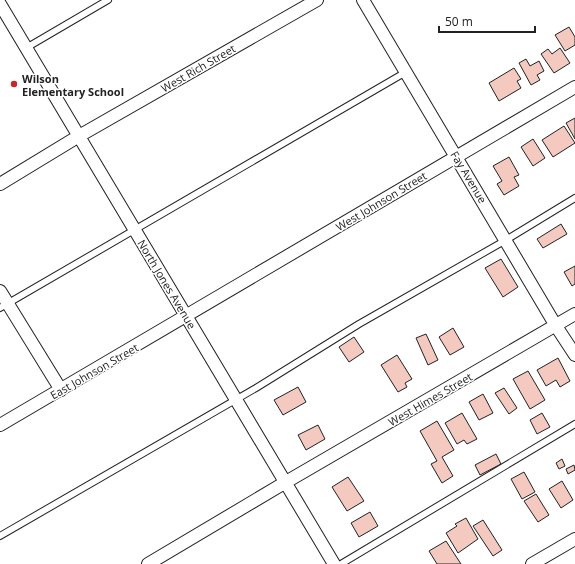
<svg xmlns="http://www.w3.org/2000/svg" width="575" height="564" viewBox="0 0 575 564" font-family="'Open Sans',sans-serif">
<rect width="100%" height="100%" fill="#fff"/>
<path fill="#f3c9c0" stroke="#222" d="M 569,27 L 575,37 L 575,45 L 565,51 L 555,35 Z
M 560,48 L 570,63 L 554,73 L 541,54 L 548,49 L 552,54 Z
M 526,59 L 530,66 L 539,61 L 544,71 L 537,75 L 540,80 L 531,85 L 519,63 Z
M 514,68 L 521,79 L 517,81 L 521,88 L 499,101 L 489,83 Z
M 575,118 L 575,139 L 566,123 Z
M 564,126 L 575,143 L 553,157 L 542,140 Z
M 533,139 L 545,158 L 533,166 L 521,147 Z
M 509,157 L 519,175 L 514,177 L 519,186 L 504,195 L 497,184 L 502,181 L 493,166 Z
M 561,224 L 567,234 L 543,248 L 537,239 Z
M 501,259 L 518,287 L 503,297 L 485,268 Z
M 575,266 L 575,284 L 572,286 L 564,272 Z
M 453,328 L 464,347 L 450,355 L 439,337 Z
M 426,334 L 438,360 L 428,365 L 416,338 Z
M 354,337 L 364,352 L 349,362 L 339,347 Z
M 397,355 L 412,379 L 405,383 L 407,387 L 398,392 L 381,365 Z
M 558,358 L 570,381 L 560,387 L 556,380 L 546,386 L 537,370 Z
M 528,371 L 545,400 L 530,409 L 513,379 Z
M 298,387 L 306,402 L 283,415 L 274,400 Z
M 504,388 L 517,408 L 509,414 L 495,393 Z
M 483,394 L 493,413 L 479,420 L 469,402 Z
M 462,413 L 477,439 L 467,444 L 464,440 L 457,444 L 445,423 Z
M 542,413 L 550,427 L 537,434 L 530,420 Z
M 437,421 L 454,450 L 442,457 L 453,476 L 442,483 L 431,464 L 437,461 L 420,431 Z
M 318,425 L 325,439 L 306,450 L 298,435 Z
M 496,454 L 501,464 L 480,475 L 475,465 Z
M 562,459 L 565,466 L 559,469 L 556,463 Z
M 574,465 L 575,470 L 568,474 L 566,469 Z
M 524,472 L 535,492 L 522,499 L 511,479 Z
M 348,477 L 364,501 L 347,511 L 332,487 Z
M 562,481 L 573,500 L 561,508 L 549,489 Z
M 536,494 L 549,515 L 538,522 L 524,501 Z
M 370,512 L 378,526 L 359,537 L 351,523 Z
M 466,518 L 478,539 L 458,553 L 446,533 L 457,526 L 455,524 Z
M 483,520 L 502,550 L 493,556 L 473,526 Z
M 446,541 L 461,564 L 437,564 L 429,551 Z"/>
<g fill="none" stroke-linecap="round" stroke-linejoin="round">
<defs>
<path id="service" d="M 26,48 L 108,0
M 0,308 L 406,72
M 0,536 L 256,388 L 359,324 L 506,240 L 575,198
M 341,564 L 575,424"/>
<path id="minor" d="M 363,0 L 556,326 L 575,355
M 0,4 L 334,564
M 0,184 L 79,136 L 317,0
M 0,291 L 61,390
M 0,425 L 575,87
M 148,564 L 286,482 L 575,314
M 532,564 L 575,539"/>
</defs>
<use href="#service" stroke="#222" stroke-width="8"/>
<use href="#minor" stroke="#222" stroke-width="14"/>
<use href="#service" stroke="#fff" stroke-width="6"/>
<use href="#minor" stroke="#fff" stroke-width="12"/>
</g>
<circle fill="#c62828" stroke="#fff" stroke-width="1.5" cx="14" cy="84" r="4"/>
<g text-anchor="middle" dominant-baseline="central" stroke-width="3" stroke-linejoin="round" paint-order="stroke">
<g font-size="11" fill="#222" stroke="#fff">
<text transform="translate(198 68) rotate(-30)">West Rich Street</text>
<text transform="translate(469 177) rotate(59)">Fay Avenue</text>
<text transform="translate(381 201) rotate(-31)">West Johnson Street</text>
<text transform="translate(167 284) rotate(59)">North Jones Avenue</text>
<text transform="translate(94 371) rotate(-30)">East Johnson Street</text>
<text transform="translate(430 399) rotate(-30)">West Himes Street</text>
</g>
<g font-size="11" font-weight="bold" fill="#222" stroke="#fff" text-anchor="start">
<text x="22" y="78">Wilson<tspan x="22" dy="13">Elementary School</tspan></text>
</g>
</g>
<path d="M439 26v6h96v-6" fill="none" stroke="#222222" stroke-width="2"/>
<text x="445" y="26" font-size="12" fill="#222222" stroke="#ffffff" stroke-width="3" paint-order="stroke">50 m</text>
</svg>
